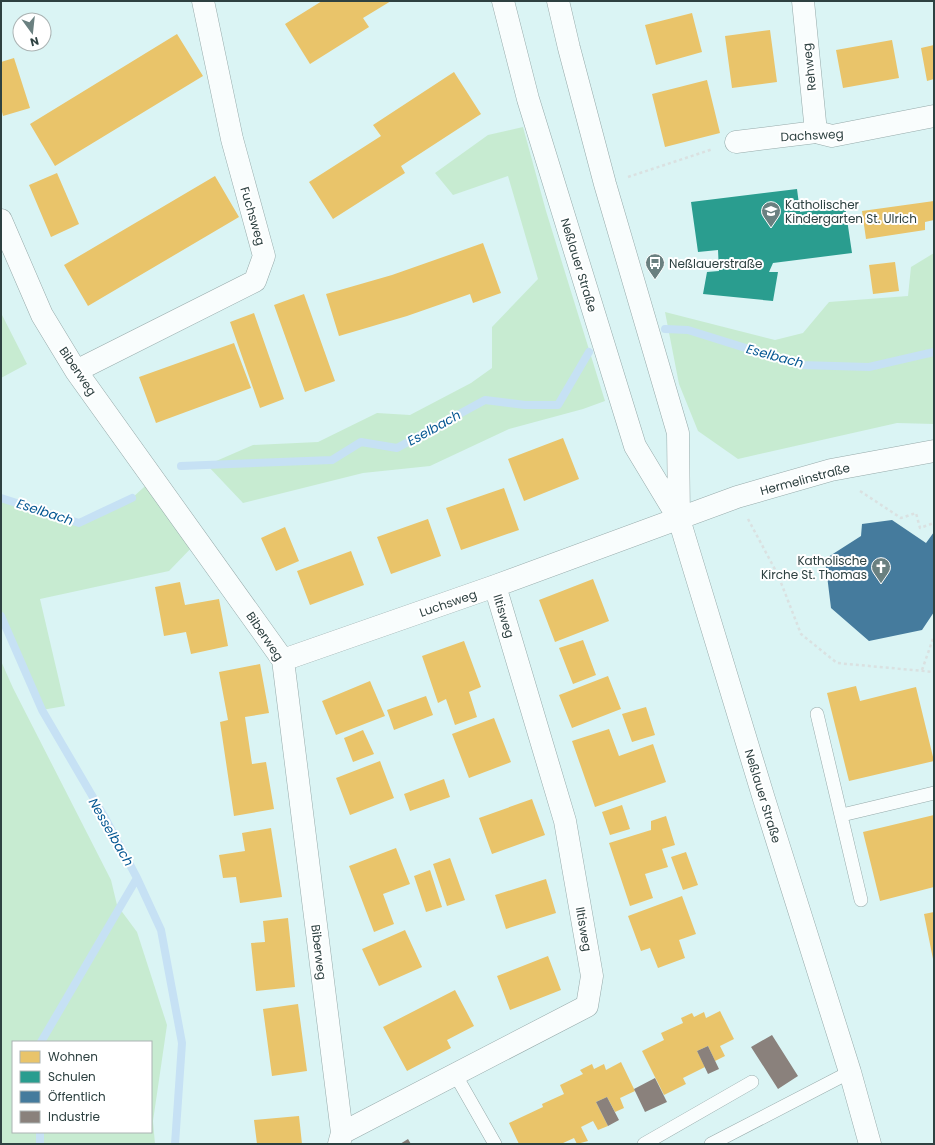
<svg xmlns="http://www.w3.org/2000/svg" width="935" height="1145" viewBox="0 0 935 1145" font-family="Poppins,sans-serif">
<rect width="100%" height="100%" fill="#daf4f4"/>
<path fill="#c7ebd1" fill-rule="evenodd" d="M 523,127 L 546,211 L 605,401 L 583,409 L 509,429 L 430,466 L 363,473 L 243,503 L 207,465 L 253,445 L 318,442 L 377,413 L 410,415 L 471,383 L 492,368 L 492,327 L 538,279 L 508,176 L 453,195 L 435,173 L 488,135 Z
M 934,253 L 934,424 L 897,423 L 738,459 L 698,431 L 679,384 L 665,312 L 775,340 L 803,333 L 829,302 L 908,296 L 911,267 Z
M 1,313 L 27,364 L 1,378 Z
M 153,479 L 198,541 L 169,571 L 40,599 L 65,706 L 42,710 L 1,616 L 1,498 L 79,523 L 132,498 Z
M 1,661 L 13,688 L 111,880 L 117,905 L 137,932 L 167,1025 L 153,1121 L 155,1144 L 1,1144 ZM 13,1042 L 151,1042 L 151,1132 L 13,1132 Z"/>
<path fill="#e9c46a" d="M 322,1 L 391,1 L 363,18 L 369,27 L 310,64 L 285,24 Z
M 692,13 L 702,52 L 656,65 L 645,25 Z
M 770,30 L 777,82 L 732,88 L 725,36 Z
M 177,34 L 203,76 L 55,166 L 30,124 Z
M 892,40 L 899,78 L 843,88 L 836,50 Z
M 934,45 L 934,79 L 927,81 L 921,48 Z
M 14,58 L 30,108 L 3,116 L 1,108 L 1,62 Z
M 454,72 L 481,114 L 401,166 L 405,173 L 333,219 L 309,182 L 381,136 L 373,125 Z
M 707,80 L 720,133 L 665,147 L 652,94 Z
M 57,173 L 79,224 L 51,237 L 29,185 Z
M 215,176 L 239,217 L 88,306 L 64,265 Z
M 934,201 L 934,220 L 925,222 L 925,230 L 866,239 L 862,211 Z
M 483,243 L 501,293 L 473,303 L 470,294 L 407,316 L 339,336 L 326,294 L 392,275 Z
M 895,262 L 899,291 L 873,294 L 869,265 Z
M 304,294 L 335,381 L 305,392 L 274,305 Z
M 254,313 L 284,399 L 260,408 L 230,322 Z
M 234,343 L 251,388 L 156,423 L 139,377 Z
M 563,438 L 579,479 L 524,501 L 508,459 Z
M 504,488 L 519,530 L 461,550 L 446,508 Z
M 428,519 L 441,556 L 391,574 L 377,537 Z
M 285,527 L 299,561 L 276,571 L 261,538 Z
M 351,551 L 364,585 L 310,605 L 297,571 Z
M 593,579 L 609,621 L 555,642 L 539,600 Z
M 180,582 L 185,605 L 219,599 L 228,646 L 191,654 L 186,632 L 164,636 L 155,587 Z
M 583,640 L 596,675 L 573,684 L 559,648 Z
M 464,641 L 481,687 L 469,692 L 477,717 L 455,725 L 446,699 L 438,703 L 422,656 Z
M 260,664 L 269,713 L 245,717 L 252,764 L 266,762 L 274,809 L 234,816 L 220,722 L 228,720 L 219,672 Z
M 608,676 L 621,709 L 572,728 L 559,695 Z
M 370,681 L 385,716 L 336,735 L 322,701 Z
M 856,686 L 860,701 L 916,687 L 934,761 L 849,781 L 827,693 Z
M 426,696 L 433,715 L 394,730 L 387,710 Z
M 646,707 L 655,735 L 632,742 L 622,714 Z
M 494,718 L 511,762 L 469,778 L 452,734 Z
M 609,729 L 619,756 L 653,744 L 666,782 L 595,807 L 572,741 Z
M 363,730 L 374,754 L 353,762 L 344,738 Z
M 380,761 L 394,798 L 350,815 L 336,778 Z
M 444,779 L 450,797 L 410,811 L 404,794 Z
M 532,799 L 545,835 L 492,854 L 479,818 Z
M 622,805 L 630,829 L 610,835 L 602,812 Z
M 934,815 L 934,887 L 880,901 L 863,832 Z
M 666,816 L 675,845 L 662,849 L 668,867 L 645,874 L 653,898 L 630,906 L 609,843 L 651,830 L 651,821 Z
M 271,828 L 282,897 L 240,903 L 236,877 L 223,878 L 219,855 L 245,851 L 242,833 Z
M 396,848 L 410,884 L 383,894 L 394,924 L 374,932 L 349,866 Z
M 686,852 L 698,885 L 683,890 L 671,857 Z
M 450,858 L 465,900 L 447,906 L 433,864 Z
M 430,870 L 442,907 L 426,912 L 414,876 Z
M 546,879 L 556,913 L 506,929 L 495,895 Z
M 682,896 L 696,934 L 679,940 L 685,958 L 658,968 L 650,948 L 641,951 L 628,916 Z
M 934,912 L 934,959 L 933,959 L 924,914 Z
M 288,918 L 295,987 L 256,991 L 251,943 L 265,942 L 263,921 Z
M 405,930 L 422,967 L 379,986 L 362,949 Z
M 548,956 L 561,990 L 510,1010 L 497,976 Z
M 455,990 L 474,1026 L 447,1040 L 451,1048 L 407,1071 L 383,1027 Z
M 298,1004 L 307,1071 L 272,1076 L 263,1009 Z
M 720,1011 L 734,1039 L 720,1046 L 725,1056 L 715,1061 L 708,1046 L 697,1051 L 705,1067 L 683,1078 L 686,1084 L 664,1095 L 642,1051 L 664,1040 L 661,1033 L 683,1023 L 681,1018 L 692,1013 L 694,1017 L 704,1012 L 706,1018 Z
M 621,1062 L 635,1091 L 620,1098 L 624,1108 L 615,1112 L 607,1097 L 596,1102 L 608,1126 L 598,1130 L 593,1121 L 581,1127 L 588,1141 L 577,1144 L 574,1138 L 561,1144 L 519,1144 L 509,1123 L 543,1107 L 542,1104 L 564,1094 L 560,1085 L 583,1074 L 580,1070 L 592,1064 L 594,1069 L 604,1064 L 606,1070 Z
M 299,1116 L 302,1144 L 257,1144 L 254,1120 Z"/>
<path fill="#2a9d8f" d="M 797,189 L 800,212 L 845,206 L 852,253 L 773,263 L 769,272 L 778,272 L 773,301 L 703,294 L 707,272 L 719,271 L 718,250 L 698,252 L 691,202 Z"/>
<path fill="#457b9d" d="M 892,520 L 926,543 L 934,532 L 934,612 L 922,630 L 869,641 L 831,608 L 825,559 L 861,536 L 862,524 Z"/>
<path fill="#8a817c" d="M 772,1035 L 798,1076 L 778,1089 L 751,1047 Z
M 708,1046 L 719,1069 L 708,1074 L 697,1051 Z
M 655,1078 L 667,1102 L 645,1112 L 634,1089 Z
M 607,1097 L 619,1120 L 608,1126 L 596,1102 Z
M 408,1139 L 411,1144 L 400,1144 Z"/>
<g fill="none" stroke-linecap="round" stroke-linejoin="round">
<path stroke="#c6e1f4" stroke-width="8" d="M 665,329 L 688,330 L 800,365 L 869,367 L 934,352
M 181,466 L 332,460 L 361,442 L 397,448 L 485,400 L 525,405 L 558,405 L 589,352
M 1,498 L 79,523 L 132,498
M 1,616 L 42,710 L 104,816 L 137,878 L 41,1042
M 137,878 L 161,930 L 182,1043 L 175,1144
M 40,1144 L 40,1132"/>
<defs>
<path id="service" d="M 817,714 L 861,900
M 842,815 L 934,793
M 455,1074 L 495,1144
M 644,1144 L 752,1082
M 711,1144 L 850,1072"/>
<path id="minor" d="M 803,1 L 816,132
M 736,142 L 816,132 L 832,136 L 934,116
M 1,220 L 42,315 L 76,371 L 283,660 L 342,1133 L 339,1144
M 76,371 L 255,281 L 264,256 L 232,139 L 203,1
M 283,660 L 495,586 L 737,497 L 831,470 L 934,451
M 342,1133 L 587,1006 L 592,976 L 565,821 L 495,586"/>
<path id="secondary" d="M 503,1 L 528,99 L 635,446 L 679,519 L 764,799 L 850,1072 L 870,1144
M 558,1 L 569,48 L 605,184 L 678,433 L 679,517"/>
</defs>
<use href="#service" stroke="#96aaaa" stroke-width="14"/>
<use href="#minor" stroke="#96aaaa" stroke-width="23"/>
<use href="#secondary" stroke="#96aaaa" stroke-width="23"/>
<path stroke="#dae1e1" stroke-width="2.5" stroke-dasharray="3 3" stroke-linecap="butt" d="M 628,177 L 713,149
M 860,491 L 901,518 L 916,513 L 920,528 L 934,523
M 748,519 L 778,575 L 801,634 L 837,663 L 934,672
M 922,670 L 934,636"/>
<use href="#service" stroke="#f9fdfd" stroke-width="13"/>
<use href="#minor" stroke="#f9fdfd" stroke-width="22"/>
<use href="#secondary" stroke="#f9fdfd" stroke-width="22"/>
</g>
<defs>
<symbol id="school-pin" viewBox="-11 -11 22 30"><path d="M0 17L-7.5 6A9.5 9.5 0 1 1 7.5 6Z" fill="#6a8080" stroke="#fff"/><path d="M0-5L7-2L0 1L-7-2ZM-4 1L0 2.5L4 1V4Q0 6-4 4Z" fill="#fff"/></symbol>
<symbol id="bus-pin" viewBox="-11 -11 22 30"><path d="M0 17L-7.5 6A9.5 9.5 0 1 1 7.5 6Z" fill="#6a8080" stroke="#fff"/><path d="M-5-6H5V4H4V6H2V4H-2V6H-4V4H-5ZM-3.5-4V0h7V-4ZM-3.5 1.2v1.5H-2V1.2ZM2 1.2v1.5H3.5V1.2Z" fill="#fff"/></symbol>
<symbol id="church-pin" viewBox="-11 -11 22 30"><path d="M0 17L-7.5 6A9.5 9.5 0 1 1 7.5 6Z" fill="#6a8080" stroke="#fff"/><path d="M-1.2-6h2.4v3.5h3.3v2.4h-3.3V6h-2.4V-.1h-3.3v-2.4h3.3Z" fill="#fff"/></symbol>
</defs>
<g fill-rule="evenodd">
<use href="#school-pin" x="760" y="200" width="22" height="30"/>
<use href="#bus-pin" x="644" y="252" width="22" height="30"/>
<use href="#church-pin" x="870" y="556" width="22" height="30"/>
</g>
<g text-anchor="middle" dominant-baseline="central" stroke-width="4" stroke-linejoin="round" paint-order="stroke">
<g font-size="12" fill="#2e4141" stroke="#fff">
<text transform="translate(809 67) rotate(-96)">Rehweg</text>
<text transform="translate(812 135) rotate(-3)">Dachsweg</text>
<text transform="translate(253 216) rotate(74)">Fuchsweg</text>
<text transform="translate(579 265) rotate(73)">Neßlauer Straße</text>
<text transform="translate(78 371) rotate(56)">Biberweg</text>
<text transform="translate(805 479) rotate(-15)">Hermelinstraße</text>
<text transform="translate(448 603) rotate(-19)">Luchsweg</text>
<text transform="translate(504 616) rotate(73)">Iltisweg</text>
<text transform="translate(265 636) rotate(56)">Biberweg</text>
<text transform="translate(763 796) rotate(73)">Neßlauer Straße</text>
<text transform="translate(584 929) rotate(80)">Iltisweg</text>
<text transform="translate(319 952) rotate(83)">Biberweg</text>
</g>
<g font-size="12" fill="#2e4141" stroke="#fff" text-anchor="start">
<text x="785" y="204">Katholischer<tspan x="785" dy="14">Kindergarten St. Ulrich</tspan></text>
<text x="669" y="263">Neßlauerstraße</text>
<text x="867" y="560" text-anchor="end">Katholische<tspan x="867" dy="14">Kirche St. Thomas</tspan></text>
</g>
<g font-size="13" font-style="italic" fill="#045792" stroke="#fff">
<text transform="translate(775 356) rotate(15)">Eselbach</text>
<text transform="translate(434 428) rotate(-29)">Eselbach</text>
<text transform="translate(45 512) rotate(18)">Eselbach</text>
<text transform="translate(111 832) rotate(60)">Nesselbach</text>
</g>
</g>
<rect width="935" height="1145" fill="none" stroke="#2e4141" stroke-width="4"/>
<rect x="12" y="1041" width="140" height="92" fill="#ffffff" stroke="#abb3b3"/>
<rect x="20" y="1051" width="20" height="12" fill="#e9c46a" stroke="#abb3b3"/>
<text x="48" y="1061" font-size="12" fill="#2e4141">Wohnen</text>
<rect x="20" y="1071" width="20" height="12" fill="#2a9d8f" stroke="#abb3b3"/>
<text x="48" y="1081" font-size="12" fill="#2e4141">Schulen</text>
<rect x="20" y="1091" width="20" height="12" fill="#457b9d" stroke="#abb3b3"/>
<text x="48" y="1101" font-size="12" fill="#2e4141">Öffentlich</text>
<rect x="20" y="1111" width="20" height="12" fill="#8a817c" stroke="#abb3b3"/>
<text x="48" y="1121" font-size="12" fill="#2e4141">Industrie</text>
<g transform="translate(32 32) rotate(165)"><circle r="19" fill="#ffffff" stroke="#abb3b3"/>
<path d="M0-3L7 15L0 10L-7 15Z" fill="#6a8080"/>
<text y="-6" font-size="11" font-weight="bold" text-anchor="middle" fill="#2e4141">N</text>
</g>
</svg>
